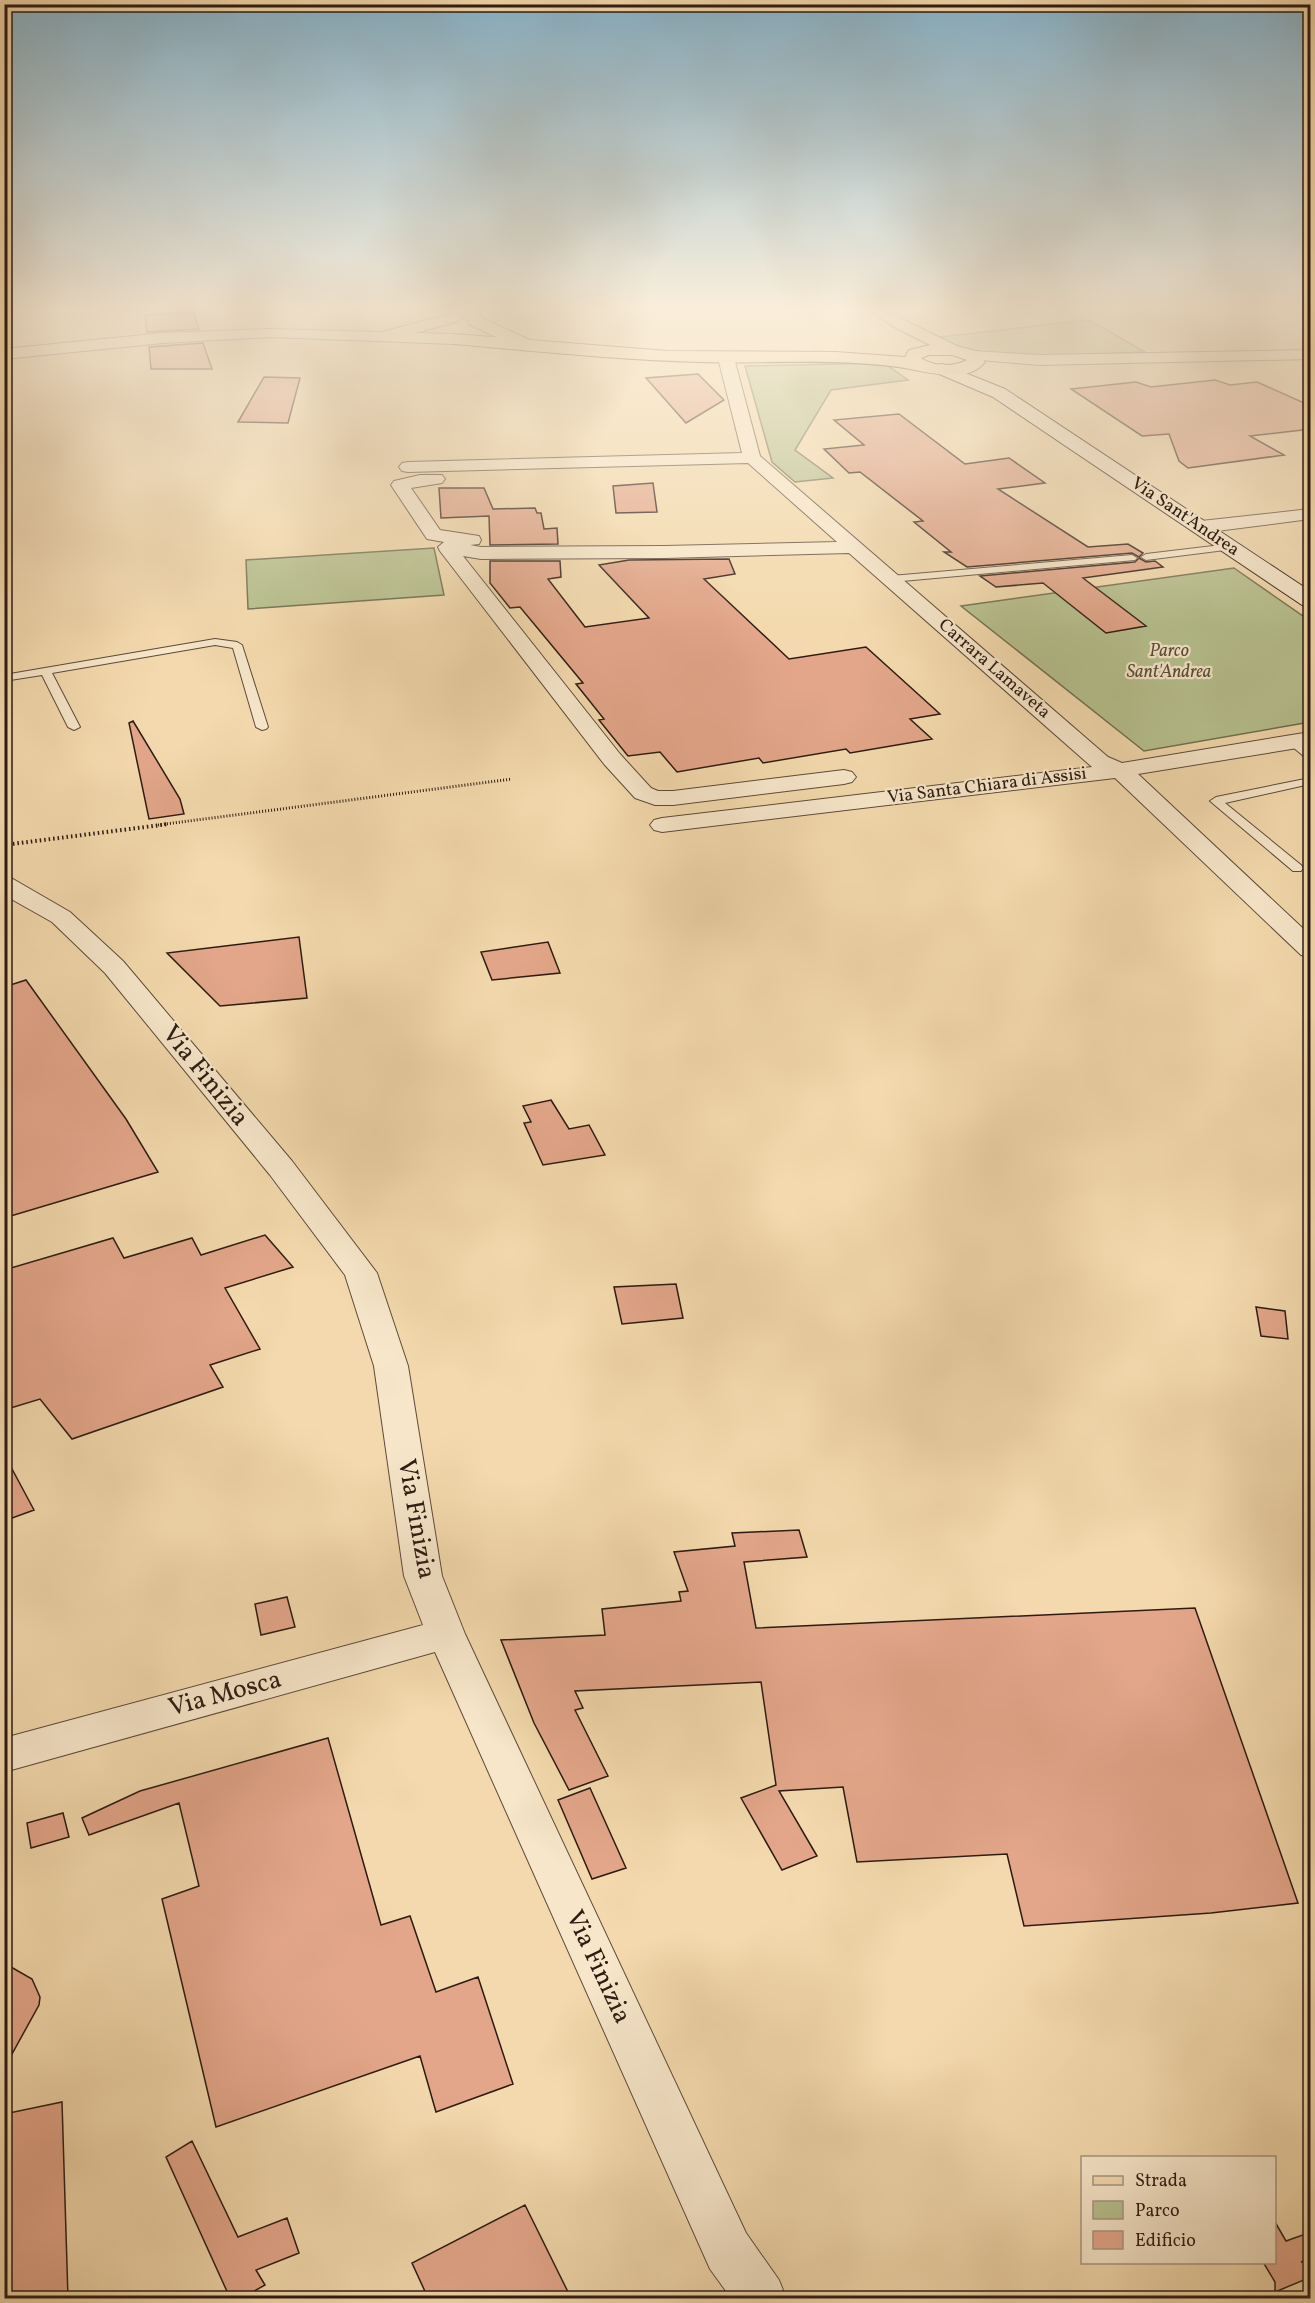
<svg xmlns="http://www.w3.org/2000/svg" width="1315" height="2303" viewBox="0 0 1315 2303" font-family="Vollkorn,serif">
<rect width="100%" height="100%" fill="#f3d9ad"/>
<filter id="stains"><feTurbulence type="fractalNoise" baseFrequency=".00333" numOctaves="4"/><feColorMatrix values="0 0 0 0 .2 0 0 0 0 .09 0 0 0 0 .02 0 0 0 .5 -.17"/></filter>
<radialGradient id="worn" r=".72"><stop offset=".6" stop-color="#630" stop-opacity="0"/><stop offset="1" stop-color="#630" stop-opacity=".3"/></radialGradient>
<path fill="#b6c08e" stroke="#726e50" stroke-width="1.5" d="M 1089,320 L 1145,352 C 1101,353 971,366 940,337 Z
M 884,363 L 908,380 L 831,390 L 795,450 L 833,478 L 795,482 L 772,462 L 745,366 Z
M 434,548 L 444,595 L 248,609 L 246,560 Z
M 1234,568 L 1310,621 L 1310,722 L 1144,751 L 961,606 Z"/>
<path fill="#e3a68a" stroke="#2d1b12" stroke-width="1.5" d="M 193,312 L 199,329 L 147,332 L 145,315 Z
M 203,343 L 212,369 L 151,369 L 149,347 Z
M 698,374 L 724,400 L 686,423 L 646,378 Z
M 264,377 L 300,378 L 288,423 L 238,422 Z
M 1215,380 L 1230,385 L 1257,382 L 1311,406 L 1311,429 L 1250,436 L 1284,455 L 1188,468 L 1179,461 L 1169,434 L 1142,436 L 1071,389 L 1136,382 L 1151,387 Z
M 899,414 L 965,464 L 1009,458 L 1045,483 L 998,489 L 1088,547 L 1128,544 L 1143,553 L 1139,557 L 1132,553 L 967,567 L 944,552 L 951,552 L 914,522 L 923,521 L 860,472 L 849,473 L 824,449 L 864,445 L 834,420 Z
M 653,483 L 657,512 L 616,513 L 613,486 Z
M 439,488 L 484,488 L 493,509 L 535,508 L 537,513 L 541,513 L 544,529 L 557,528 L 558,544 L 490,545 L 489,516 L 441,518 Z
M 1139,558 L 1146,562 L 1155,561 L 1163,567 L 1083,578 L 1146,626 L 1106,633 L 1043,583 L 996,587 L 980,576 L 1135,562 Z
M 729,559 L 735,574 L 704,579 L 789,659 L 866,647 L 940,714 L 910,719 L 932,739 L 850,753 L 846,749 L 763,763 L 759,758 L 677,772 L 660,752 L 628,756 L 599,720 L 604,719 L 576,684 L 583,683 L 520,607 L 510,608 L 490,583 L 490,561 L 560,561 L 561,577 L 548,579 L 585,627 L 649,618 L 599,565 L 629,560 Z
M 133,721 L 180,799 L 184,814 L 149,819 L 129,723 Z
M 299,937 L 307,998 L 220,1006 L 167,953 Z
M 548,942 L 560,973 L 492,980 L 481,952 Z
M 26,980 L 126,1119 L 158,1172 L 4,1218 L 4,987 Z
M 551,1100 L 569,1129 L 589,1125 L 605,1155 L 543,1165 L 524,1123 L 531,1122 L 523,1106 Z
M 265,1235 L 293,1267 L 225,1288 L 260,1349 L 210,1365 L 223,1387 L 72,1439 L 40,1399 L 4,1410 L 4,1270 L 113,1238 L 124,1258 L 192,1238 L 201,1255 Z
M 676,1284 L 683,1318 L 622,1324 L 614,1287 Z
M 1256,1307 L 1285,1311 L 1288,1339 L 1261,1336 Z
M 4,1454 L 34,1510 L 4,1521 Z
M 799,1530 L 807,1557 L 744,1562 L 756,1628 L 1195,1608 L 1298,1903 L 1211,1913 L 1024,1926 L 1007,1854 L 857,1862 L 843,1787 L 779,1791 L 817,1856 L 782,1870 L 741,1798 L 776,1785 L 761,1682 L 575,1691 L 583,1708 L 575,1710 L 608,1776 L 569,1790 L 534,1723 L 501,1640 L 605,1635 L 602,1609 L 681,1601 L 679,1592 L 688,1591 L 674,1552 L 735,1546 L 732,1533 Z
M 287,1597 L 295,1627 L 261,1635 L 255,1604 Z
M 328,1738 L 381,1925 L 410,1916 L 436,1992 L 478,1977 L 513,2084 L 436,2112 L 420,2056 L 216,2127 L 162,1899 L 199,1886 L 179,1803 L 89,1835 L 82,1818 L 140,1791 Z
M 590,1788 L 626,1868 L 592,1879 L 558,1800 Z
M 63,1813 L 69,1837 L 31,1848 L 27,1823 Z
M 4,1963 L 32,1979 L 40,1997 L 39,2005 L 12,2054 L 9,2019 L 4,2020 Z
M 62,2102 L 68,2298 L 4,2298 L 4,2114 Z
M 192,2141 L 238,2237 L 287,2218 L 299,2253 L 256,2270 L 265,2285 L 242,2298 L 230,2298 L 166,2157 Z
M 525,2205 L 571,2298 L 428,2298 L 412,2263 Z
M 1275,2222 L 1286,2241 L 1311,2232 L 1311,2258 L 1301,2262 L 1311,2262 L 1311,2277 L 1275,2292 L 1275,2282 L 1263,2262 L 1275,2262 Z"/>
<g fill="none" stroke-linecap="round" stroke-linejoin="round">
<defs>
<path id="lane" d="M 1230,544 L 1235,547 L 1233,549 L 1146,560 L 1141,557 L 1146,554 Z
M 1132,555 L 1137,558 L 1135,560 L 891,582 L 886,579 L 891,576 Z
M 215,639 L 237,642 L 242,645 L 268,727 L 266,729 L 262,730 L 256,727 L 233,648 L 215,645 L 52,673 L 80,727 L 74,730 L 68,727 L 42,675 L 4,681 L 4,675 Z
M 1293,739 L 1310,751 L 1310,759 L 1306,758 L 1289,744 L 1287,742 Z
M 1310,778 L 1310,784 L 1225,803 L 1301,865 L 1303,868 L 1301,871 L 1293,871 L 1210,801 L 1216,797 Z"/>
<path id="street" d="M 270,329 L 454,334 L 462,339 L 454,344 L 270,337 L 163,343 L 4,359 L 4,349 L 163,333 Z
M 974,351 L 1040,355 L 1310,350 L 1310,359 L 1040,365 L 969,359 L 966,356 L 969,353 Z
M 726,353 L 734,358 L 760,456 L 1108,757 L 1122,763 L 1310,732 L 1310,746 L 1138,774 L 1310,935 L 1310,957 L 1301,955 L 1115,778 L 662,832 L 654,830 L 650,825 L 654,820 L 662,818 L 1092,767 L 849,553 L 665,558 L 481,559 L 463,556 L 620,754 L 651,788 L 658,791 L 673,791 L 844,770 L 852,772 L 856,777 L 852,782 L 844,784 L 673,805 L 655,805 L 635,798 L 604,764 L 440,551 L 438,547 L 444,542 L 427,539 L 391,485 L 394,481 L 420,475 L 442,475 L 445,479 L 442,483 L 411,488 L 440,530 L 479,536 L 481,540 L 479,544 L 470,545 L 481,547 L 665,546 L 837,542 L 748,463 L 408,472 L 402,471 L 399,467 L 402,463 L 408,462 L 742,453 L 718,358 Z
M 1310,509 L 1310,519 L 1201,533 L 1194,531 L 1192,527 L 1194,523 L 1201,521 Z
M 4,877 L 13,879 L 70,912 L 123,961 L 292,1161 L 377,1273 L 408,1366 L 442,1576 L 465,1634 L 746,2233 L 779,2280 L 786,2298 L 731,2298 L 710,2269 L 435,1652 L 4,1772 L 4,1738 L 423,1625 L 404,1576 L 374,1366 L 345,1275 L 270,1175 L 105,973 L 52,922 L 4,895 Z"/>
<path id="secondary" d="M 943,364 L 1005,389 L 1310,591 L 1310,606 L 1302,605 L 993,397 L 937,373 L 934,369 L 937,365 Z"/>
<path id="primary" d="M 864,306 L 883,306 L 906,321 L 957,346 L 980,352 L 985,362 C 967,386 921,370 898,367 C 832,358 765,364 699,362 C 617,360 535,351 454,344 L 446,339 L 454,334 L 668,351 L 836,352 L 905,357 L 909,350 L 930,345 L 894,327 ZM 929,355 L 952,355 L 967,360 C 953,367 934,367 921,358 Z"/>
<path id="highway" d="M 455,306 L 477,306 L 482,318 L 532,341 L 534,345 L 526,350 L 520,349 L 469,324 L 465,315 L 459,321 L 391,340 L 383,335 L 385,331 L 447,315 Z"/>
</defs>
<use href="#lane" stroke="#5e4a39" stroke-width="2"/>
<use href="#street" stroke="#5e4a39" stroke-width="2"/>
<use href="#secondary" stroke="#2d1b12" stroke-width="2"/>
<use href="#primary" stroke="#2d1b12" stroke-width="2"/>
<use href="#highway" stroke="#2d1b12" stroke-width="2"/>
<path stroke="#2d1b12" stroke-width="3" stroke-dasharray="1 2" stroke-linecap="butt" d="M 158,825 L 512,779"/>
<path stroke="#2d1b12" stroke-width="4" stroke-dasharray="1.5 3" stroke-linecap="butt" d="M 4,845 L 169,824"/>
<use href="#lane" fill="#f7e6ca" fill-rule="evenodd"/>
<use href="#street" fill="#f7e6ca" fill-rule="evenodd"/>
<use href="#secondary" fill="#f7e6ca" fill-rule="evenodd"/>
<use href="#primary" fill="#f3d9ad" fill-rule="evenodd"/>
<use href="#highway" fill="#f3d9ad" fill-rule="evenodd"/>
</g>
<linearGradient id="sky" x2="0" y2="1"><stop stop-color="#89b6ce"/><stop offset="0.49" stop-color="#faeeda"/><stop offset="1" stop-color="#faeeda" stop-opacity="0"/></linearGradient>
<rect width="1315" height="629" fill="url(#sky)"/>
<g text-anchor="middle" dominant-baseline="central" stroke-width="4.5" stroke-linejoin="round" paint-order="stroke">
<g font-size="18" fill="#2d1b12" stroke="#f7e6ca">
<text transform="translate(1185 517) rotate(34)">Via Sant'Andrea</text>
<text transform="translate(994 669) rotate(41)">Carrara Lamaveta</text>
<text transform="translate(987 786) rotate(-7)">Via Santa Chiara di Assisi</text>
</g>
<g font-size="18" font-style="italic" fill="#564d37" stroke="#f7e6ca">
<text x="1169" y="651">Parco<tspan x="1169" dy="21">Sant'Andrea</tspan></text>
</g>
<g font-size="26" fill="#2d1b12" stroke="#f7e6ca">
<text transform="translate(205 1076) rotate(51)">Via Finizia</text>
<text transform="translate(416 1519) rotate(80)">Via Finizia</text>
<text transform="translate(225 1694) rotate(-15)">Via Mosca</text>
<text transform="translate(598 1967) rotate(65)">Via Finizia</text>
</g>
</g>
<rect width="1315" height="2303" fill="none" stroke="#f3d9ad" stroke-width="24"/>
<rect x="6" y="6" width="1303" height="2291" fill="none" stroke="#2d1b12" stroke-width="3"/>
<rect x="12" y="12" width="1291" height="2279" fill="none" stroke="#2d1b12" stroke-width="1.5"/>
<rect x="1081" y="2156" width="195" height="108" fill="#f7e6ca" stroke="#a69580" stroke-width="1.5"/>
<rect x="1093" y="2176" width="30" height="9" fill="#f3d9ad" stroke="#a69580" stroke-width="1.5"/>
<text x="1135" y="2186" font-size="18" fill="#2d1b12">Strada</text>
<rect x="1093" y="2201" width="30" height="18" fill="#b6c08e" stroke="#a69580" stroke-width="1.5"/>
<text x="1135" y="2216" font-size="18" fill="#2d1b12">Parco</text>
<rect x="1093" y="2231" width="30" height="18" fill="#e3a68a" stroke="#a69580" stroke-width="1.5"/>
<text x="1135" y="2246" font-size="18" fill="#2d1b12">Edificio</text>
<rect width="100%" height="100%" filter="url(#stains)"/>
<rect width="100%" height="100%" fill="url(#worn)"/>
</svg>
